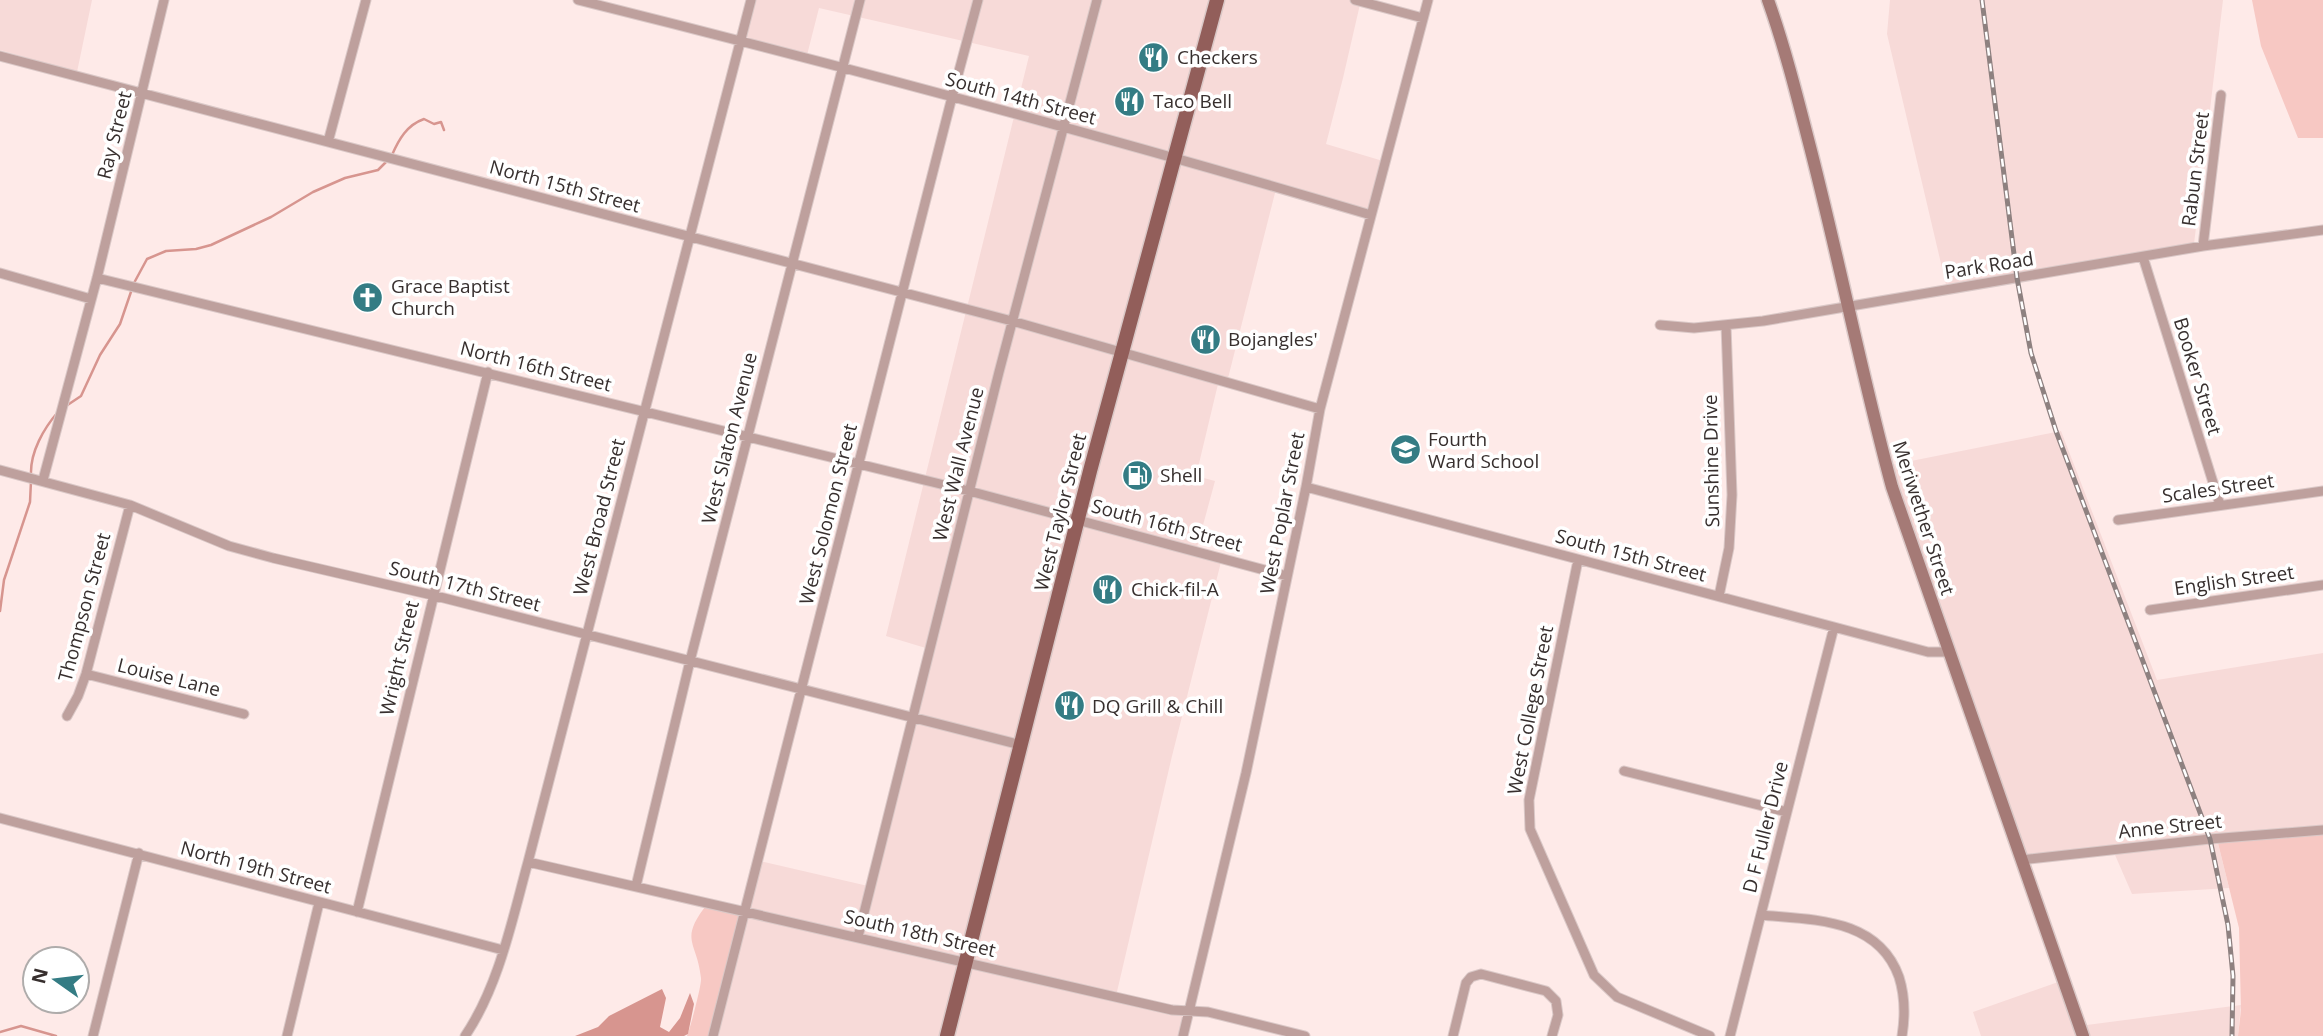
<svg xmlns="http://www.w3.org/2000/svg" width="2323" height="1036" viewBox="0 0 2323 1036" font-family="'Open Sans',sans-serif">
<rect width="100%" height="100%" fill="#feeae8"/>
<path fill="#f7dad8" d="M 0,0 L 92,0 L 77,72 L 0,50 Z
M 754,0 L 1361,0 L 1343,78 L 1326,144 L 1383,161 L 1367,213 L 1276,189 L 1226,386 L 1218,384 L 1196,476 L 1215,481 L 1196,551 L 1222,558 L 1172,756 L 1116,996 L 1189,1015 L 1184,1036 L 715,1036 L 760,861 L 868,886 L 929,649 L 886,636 L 1029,56 L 819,8 L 806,59 L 742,43 Z
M 1890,0 L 2223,0 L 2194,244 L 1947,289 L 1887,34 Z
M 2061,431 L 2157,680 L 2323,653 L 2323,833 L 2217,839 L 2229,888 L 2132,894 L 2112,848 L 2024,857 L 1886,466 Z
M 2061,981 L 2079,1026 L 2241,1005 L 2238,1036 L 1981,1036 L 1973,1012 Z"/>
<path fill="#f7c8c3" d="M 2252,0 L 2323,0 L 2323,138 L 2298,138 L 2261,46 Z
M 2323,833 L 2323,1036 L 2238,1036 L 2241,1010 L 2239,928 L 2217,839 Z
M 708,903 L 745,912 L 713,1036 L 687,1036 C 690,1029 702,984 701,978 C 697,940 678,941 708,903 Z"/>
<path fill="#d7958f" d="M 662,989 L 666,998 L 660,1027 L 669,1032 L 680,1018 L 690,993 L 694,1004 L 688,1034 L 684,1036 L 575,1036 L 598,1027 L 609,1016 Z"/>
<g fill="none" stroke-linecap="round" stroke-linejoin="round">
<path stroke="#d7958f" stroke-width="2.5" d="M 392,155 C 399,139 407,125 424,119 L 434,124 L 441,122 L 444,130
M 66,406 L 81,396 L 100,355 L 120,324 L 134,283 L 147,259 L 166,251 L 196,249 L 211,245 L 271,217 L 313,192 L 345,178 L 378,170 L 388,160
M 31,475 C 30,452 44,428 58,412
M 0,611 L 4,580 L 30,502 L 31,481
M 0,1032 L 21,1026 L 56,1036"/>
<defs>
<path id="street" d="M 578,0 C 844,66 1108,137 1371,215
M 1355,0 L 1423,18
M 0,56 L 1012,321 L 1320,409
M 328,142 L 366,0
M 2203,246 L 2221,95
M 2143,257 L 2220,505
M 0,273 L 91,299
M 97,278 L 969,491 L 1287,576
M 1660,325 L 1694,328 L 1763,321 L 2203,246 L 2323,230
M 0,470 L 130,505 L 229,546 L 273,558 L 432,595 L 1021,745
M 43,480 L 97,278 L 164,0
M 1306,487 L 1928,652 L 1948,652
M 2118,520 L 2323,491
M 1578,560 L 1529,800 L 1530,829 L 1594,975 L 1617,997 L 1710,1036
M 1719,596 L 1729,548 L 1732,495 L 1726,325
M 2150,610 L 2323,585
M 86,674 L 244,714
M 67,716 L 78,696 L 86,674 L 130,505
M 1624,771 L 1787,812
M 0,818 L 503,950
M 2021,860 L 2210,839 L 2323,830
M 528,862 L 1172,1010 L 1208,1012 L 1305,1036
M 636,886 L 690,661 L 860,0
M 357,912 L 488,372
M 1761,915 C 1814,920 1878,918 1899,977 C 1905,996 1905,1017 1902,1036
M 858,937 L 999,372 L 1097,0
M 93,1036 L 139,853
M 287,1036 L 319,903
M 465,1036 C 499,986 512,920 528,862 L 751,0
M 713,1036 L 952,97 L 978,0
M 1183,1036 L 1246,773 L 1306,487 L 1320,409 L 1428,0
M 1453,1036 L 1466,983 L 1471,977 L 1481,974 L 1546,991 L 1556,1001 L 1558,1015 L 1552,1036
M 1730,1036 L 1834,627"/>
<path id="secondary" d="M 1768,0 C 1784,45 1796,92 1808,139 C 1838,254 1861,372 1892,487 L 2083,1036"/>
<path id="primary" d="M 947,1036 L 1090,471 L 1217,0"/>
</defs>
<use href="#street" stroke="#dac8c7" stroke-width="11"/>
<use href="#secondary" stroke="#dac8c7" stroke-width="15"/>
<use href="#primary" stroke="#dac8c7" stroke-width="17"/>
<use href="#street" stroke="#bea09d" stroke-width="9"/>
<use href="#secondary" stroke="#a57a76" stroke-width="12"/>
<use href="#primary" stroke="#925e5a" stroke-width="14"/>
<defs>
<path id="rail" d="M 1982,0 L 2017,278 L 2031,353 L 2056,431 L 2210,839 L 2228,925 L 2233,976 L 2232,1036"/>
</defs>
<use href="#rail" stroke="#8e8180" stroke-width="5"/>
<use href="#rail" stroke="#fff" stroke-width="2.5" stroke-dasharray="8" stroke-linecap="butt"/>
</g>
<defs>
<symbol id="restaurant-disc" viewBox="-11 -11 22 22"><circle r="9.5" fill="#347c84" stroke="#fff"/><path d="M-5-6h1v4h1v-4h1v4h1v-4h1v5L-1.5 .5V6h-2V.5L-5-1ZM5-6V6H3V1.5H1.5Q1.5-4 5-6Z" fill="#fff"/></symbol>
<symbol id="church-disc" viewBox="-11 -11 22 22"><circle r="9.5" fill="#347c84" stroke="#fff"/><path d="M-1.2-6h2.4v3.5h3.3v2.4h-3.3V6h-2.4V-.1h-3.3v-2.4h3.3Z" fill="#fff"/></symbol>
<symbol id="school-disc" viewBox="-11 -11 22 22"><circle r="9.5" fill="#347c84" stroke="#fff"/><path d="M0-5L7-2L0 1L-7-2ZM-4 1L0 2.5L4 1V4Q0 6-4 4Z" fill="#fff"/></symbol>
<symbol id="fuel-disc" viewBox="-11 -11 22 22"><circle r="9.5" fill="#347c84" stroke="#fff"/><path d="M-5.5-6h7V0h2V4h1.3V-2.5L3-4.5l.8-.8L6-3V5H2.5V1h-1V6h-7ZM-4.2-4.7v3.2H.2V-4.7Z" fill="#fff"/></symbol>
</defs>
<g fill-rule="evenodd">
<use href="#restaurant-disc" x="1136" y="40" width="35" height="35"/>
<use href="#restaurant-disc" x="1112" y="84" width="35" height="35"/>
<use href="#church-disc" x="350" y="280" width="35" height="35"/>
<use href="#restaurant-disc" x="1188" y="322" width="35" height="35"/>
<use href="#school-disc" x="1388" y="432" width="35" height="35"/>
<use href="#fuel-disc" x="1120" y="458" width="35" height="35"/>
<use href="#restaurant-disc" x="1090" y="572" width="35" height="35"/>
<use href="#restaurant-disc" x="1052" y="688" width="35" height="35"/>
</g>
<g text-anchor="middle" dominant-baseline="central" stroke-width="7" stroke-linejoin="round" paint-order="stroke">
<g font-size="19" fill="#372f2e" stroke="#fff" text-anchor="start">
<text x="1177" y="57">Checkers</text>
<text x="1153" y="101">Taco Bell</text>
<text x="391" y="286">Grace Baptist<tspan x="391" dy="22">Church</tspan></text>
<text x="1228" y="339">Bojangles'</text>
<text x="1428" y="439">Fourth<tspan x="1428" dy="22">Ward School</tspan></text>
<text x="1160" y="475">Shell</text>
<text x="1131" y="589">Chick-fil-A</text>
<text x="1092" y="706">DQ Grill &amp; Chill</text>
</g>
<g font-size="19" fill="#372f2e" stroke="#fff">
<text transform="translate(1021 98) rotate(15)">South 14th Street</text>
<text transform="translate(114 135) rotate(-76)">Ray Street</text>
<text transform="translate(2195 169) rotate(-83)">Rabun Street</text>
<text transform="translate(565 186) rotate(15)">North 15th Street</text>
<text transform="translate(1989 265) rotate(-9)">Park Road</text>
<text transform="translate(536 366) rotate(14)">North 16th Street</text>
<text transform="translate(2198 376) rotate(73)">Booker Street</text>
<text transform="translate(729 438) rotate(-76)">West Slaton Avenue</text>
<text transform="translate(1711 461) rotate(-91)">Sunshine Drive</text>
<text transform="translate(958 464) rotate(-76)">West Wall Avenue</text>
<text transform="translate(2218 488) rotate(-8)">Scales Street</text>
<text transform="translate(1060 512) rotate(-76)">West Taylor Street</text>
<text transform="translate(1282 513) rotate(-79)">West Poplar Street</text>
<text transform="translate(828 514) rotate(-76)">West Solomon Street</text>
<text transform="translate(599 517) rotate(-76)">West Broad Street</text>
<text transform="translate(1924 518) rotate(72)">Meriwether Street</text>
<text transform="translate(1167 525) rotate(15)">South 16th Street</text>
<text transform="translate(1631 555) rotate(15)">South 15th Street</text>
<text transform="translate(2234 580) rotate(-8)">English Street</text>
<text transform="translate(465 586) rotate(14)">South 17th Street</text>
<text transform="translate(84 607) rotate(-75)">Thompson Street</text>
<text transform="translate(399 658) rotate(-77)">Wright Street</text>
<text transform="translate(169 677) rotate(14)">Louise Lane</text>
<text transform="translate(1530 710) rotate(-79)">West College Street</text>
<text transform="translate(2170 826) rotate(-6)">Anne Street</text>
<text transform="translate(1765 827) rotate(-76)">D F Fuller Drive</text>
<text transform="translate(256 867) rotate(15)">North 19th Street</text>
<text transform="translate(920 933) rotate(13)">South 18th Street</text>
</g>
</g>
<g transform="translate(56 980) rotate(284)"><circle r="33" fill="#ffffff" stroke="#afacab" stroke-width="2"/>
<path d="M0-5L12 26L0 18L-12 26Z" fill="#347c84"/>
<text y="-10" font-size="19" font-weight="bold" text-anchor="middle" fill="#372f2e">N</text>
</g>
</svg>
